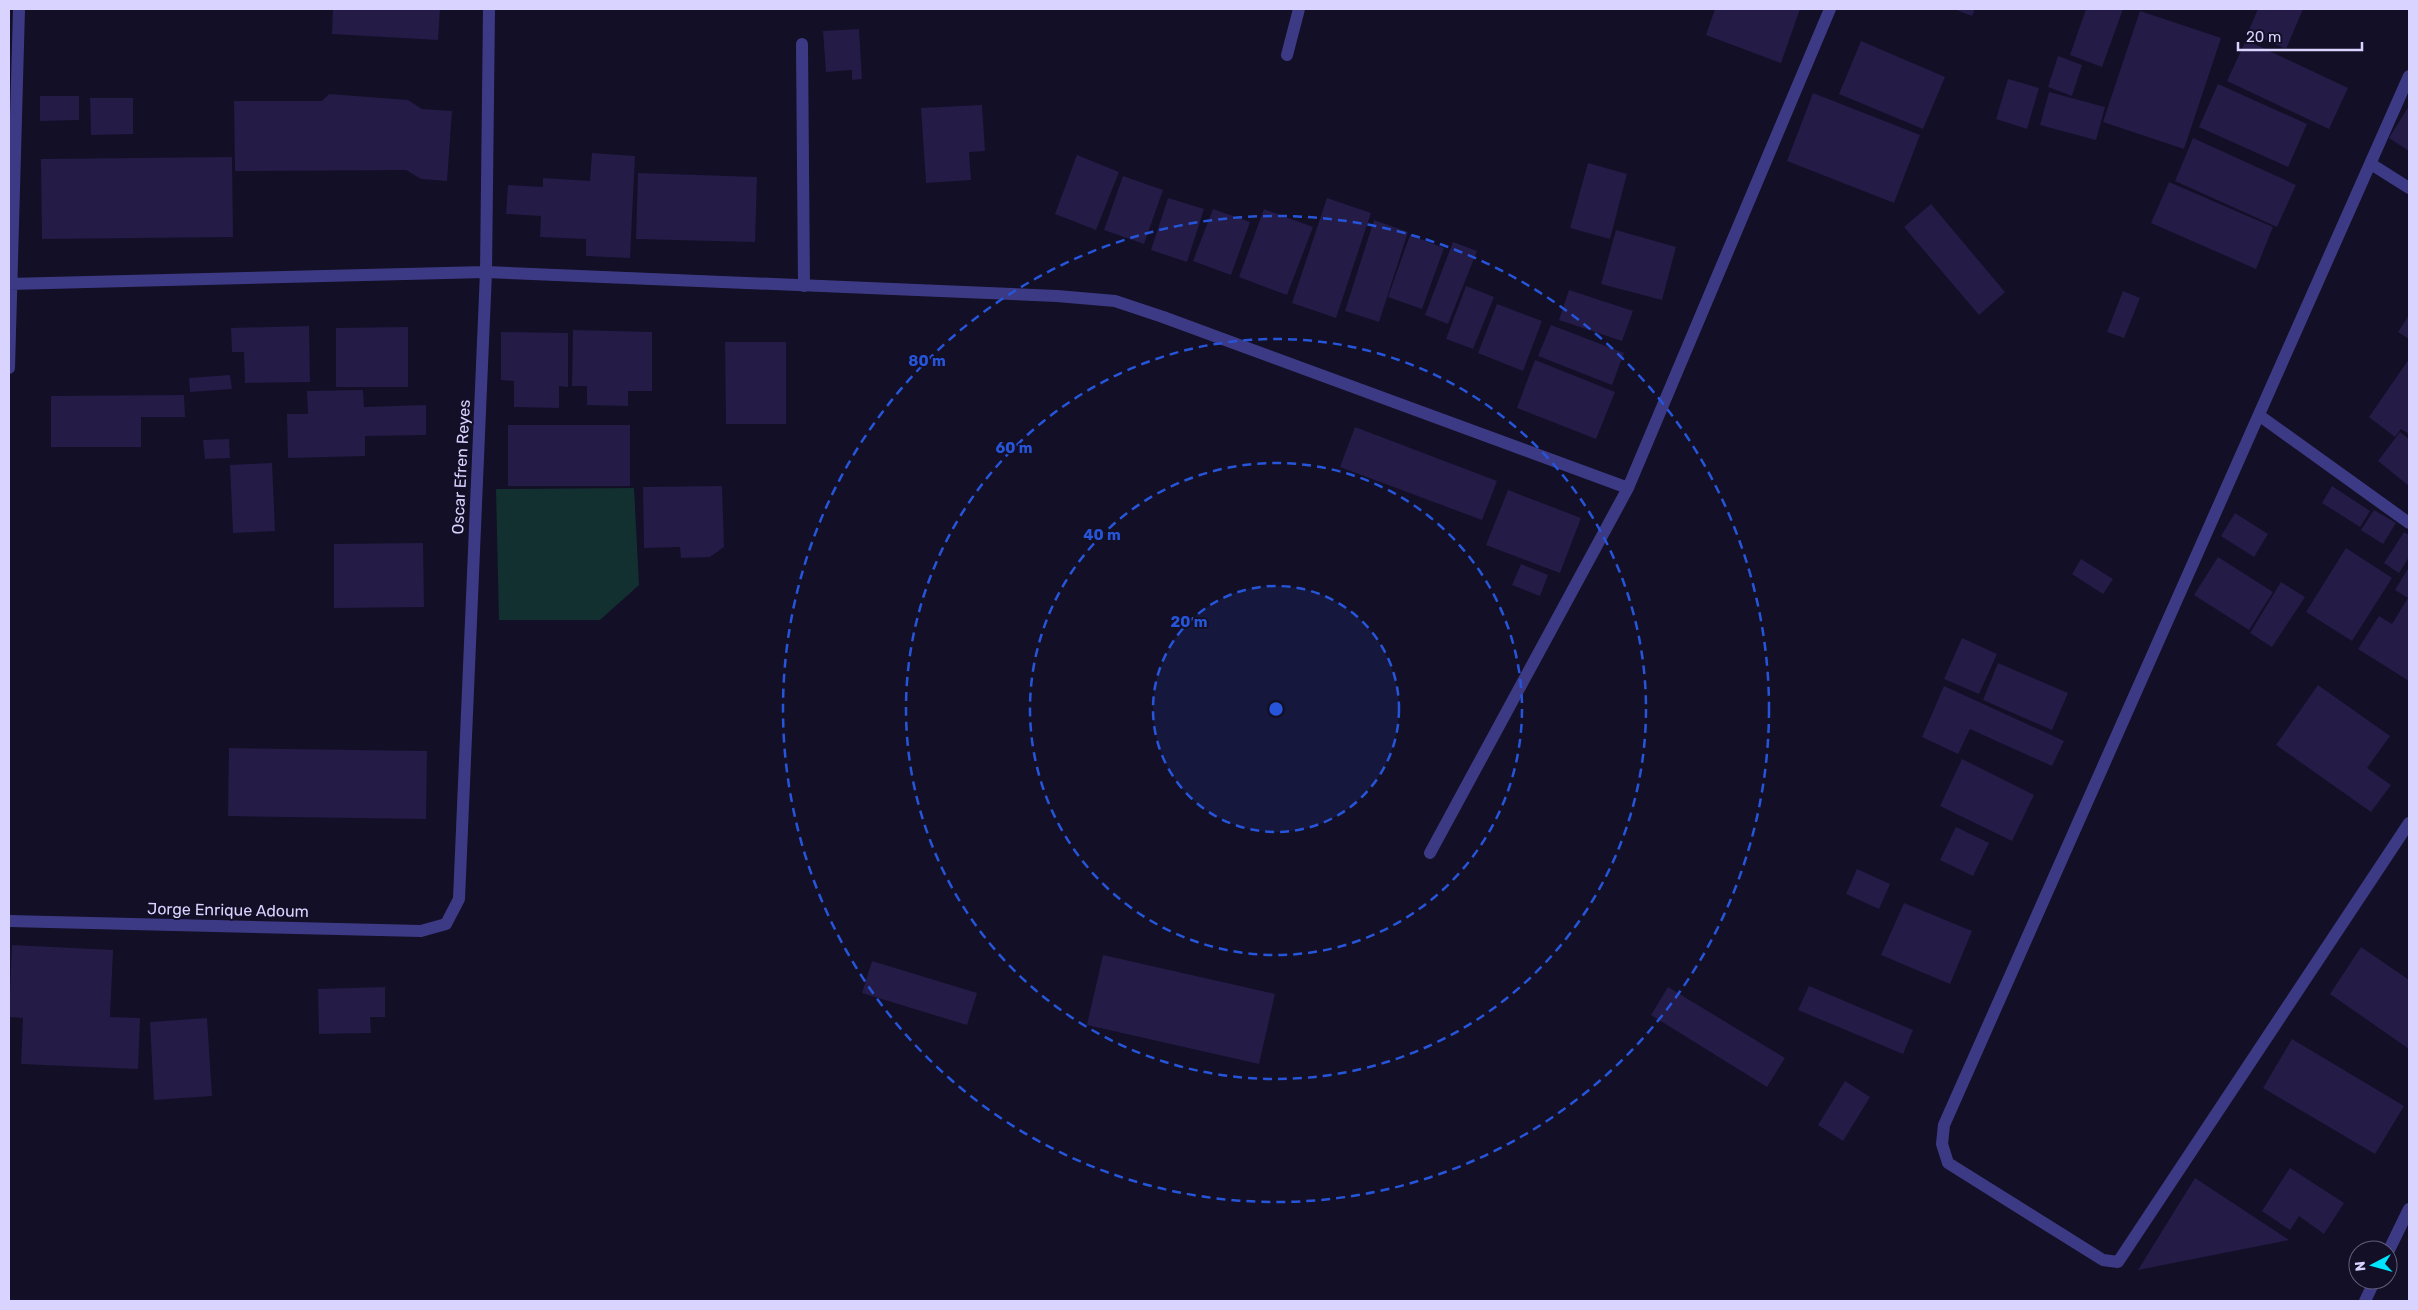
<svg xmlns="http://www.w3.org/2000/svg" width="2418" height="1310" viewBox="0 0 2418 1310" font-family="Rubik,sans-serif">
<rect width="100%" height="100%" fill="#130f26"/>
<path fill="#12302f" d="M 634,488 L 639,585 L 600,620 L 499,620 L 496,489 Z"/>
<path fill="#241b47" d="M 333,9 L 440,9 L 438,40 L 332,34 Z
M 1715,9 L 1800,9 L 1781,63 L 1706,35 Z
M 1954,9 L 1975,9 L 1972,16 Z
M 2086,9 L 2123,9 L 2102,67 L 2070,55 Z
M 2258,9 L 2303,9 L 2286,49 L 2248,32 Z
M 2140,11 L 2221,38 L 2184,149 L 2103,122 Z
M 859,29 L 862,79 L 852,80 L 852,70 L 826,72 L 823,31 Z
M 2246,40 L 2348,88 L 2329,129 L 2227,81 Z
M 1861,41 L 1945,77 L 1923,129 L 1839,94 Z
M 2058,56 L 2082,65 L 2072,96 L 2048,87 Z
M 2008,79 L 2039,88 L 2027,129 L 1996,119 Z
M 2218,84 L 2307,124 L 2288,167 L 2199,127 Z
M 2049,92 L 2105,107 L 2096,140 L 2040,125 Z
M 1813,93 L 1920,135 L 1894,203 L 1787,161 Z
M 329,94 L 408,100 L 422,109 L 452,111 L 447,181 L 421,179 L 406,170 L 235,171 L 234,101 L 322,101 Z
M 40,96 L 79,96 L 79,120 L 40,121 Z
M 90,98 L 133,98 L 133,134 L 91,135 Z
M 982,105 L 985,151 L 969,152 L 971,180 L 926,183 L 921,108 Z
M 2409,106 L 2409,151 L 2389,138 Z
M 2193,138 L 2296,185 L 2277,227 L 2175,181 Z
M 592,153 L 635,156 L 630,258 L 586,256 L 586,239 L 540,237 L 541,216 L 506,214 L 508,185 L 543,187 L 543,178 L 590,181 Z
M 1077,155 L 1119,172 L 1096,230 L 1055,214 Z
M 232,157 L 233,237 L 42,239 L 41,159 Z
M 1588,163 L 1627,174 L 1610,239 L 1570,228 Z
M 638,173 L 757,177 L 755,242 L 636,239 Z
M 1123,176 L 1163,190 L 1144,244 L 1104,230 Z
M 2169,182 L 2273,227 L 2256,269 L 2151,223 Z
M 1168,198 L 1204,209 L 1187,262 L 1151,250 Z
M 1327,198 L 1371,213 L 1336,318 L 1292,303 Z
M 1931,204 L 2005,292 L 1979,315 L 1904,227 Z
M 1213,209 L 1250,222 L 1231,275 L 1193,261 Z
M 1264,209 L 1313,227 L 1287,295 L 1239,277 Z
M 1374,220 L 1408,232 L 1379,322 L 1345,311 Z
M 1616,230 L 1676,247 L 1662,300 L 1601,284 Z
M 1410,235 L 1444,248 L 1422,309 L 1388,297 Z
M 1453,242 L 1477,251 L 1448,324 L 1425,315 Z
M 1466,286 L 1494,297 L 1473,349 L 1446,339 Z
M 1569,290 L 1633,311 L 1622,341 L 1559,320 Z
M 2123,291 L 2140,298 L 2124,338 L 2107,332 Z
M 1497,304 L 1542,321 L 1523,371 L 1478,353 Z
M 2409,315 L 2409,339 L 2398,332 Z
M 1551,325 L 1624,353 L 1612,385 L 1538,356 Z
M 309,326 L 310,382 L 245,383 L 244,352 L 232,352 L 231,328 Z
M 408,327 L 408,387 L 336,387 L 336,328 Z
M 573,330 L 652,332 L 652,391 L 628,391 L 628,406 L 587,405 L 587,386 L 572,386 Z
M 501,332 L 568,333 L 568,387 L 559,386 L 559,408 L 514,407 L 514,381 L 501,380 Z
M 725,342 L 786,342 L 786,424 L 726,424 Z
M 2409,359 L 2409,434 L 2401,429 L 2395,437 L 2369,417 Z
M 1535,360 L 1615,392 L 1596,439 L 1517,408 Z
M 230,375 L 232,389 L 190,392 L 189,378 Z
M 363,390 L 364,407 L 426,405 L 426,435 L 365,436 L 365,456 L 288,458 L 287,414 L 308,414 L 307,391 Z
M 184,395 L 185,417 L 141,417 L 141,447 L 51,447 L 51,396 Z
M 508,425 L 630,425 L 630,486 L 508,486 Z
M 1355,427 L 1497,481 L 1482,520 L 1340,467 Z
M 2400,432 L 2409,439 L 2409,486 L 2378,461 Z
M 229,439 L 230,458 L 205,459 L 203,440 Z
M 272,463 L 275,531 L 233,533 L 230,465 Z
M 722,486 L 724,547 L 710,557 L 681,558 L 680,547 L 644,548 L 643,487 Z
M 2332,486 L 2370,511 L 2360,527 L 2322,503 Z
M 1508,490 L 1581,518 L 1560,573 L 1486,545 Z
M 2374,510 L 2396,523 L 2383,544 L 2361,530 Z
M 2235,513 L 2268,534 L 2254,557 L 2221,536 Z
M 2404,532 L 2409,535 L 2409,557 L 2399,573 L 2384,563 Z
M 423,543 L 424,607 L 334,608 L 334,544 Z
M 2346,548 L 2392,578 L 2352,641 L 2306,612 Z
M 2218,557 L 2273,592 L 2249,630 L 2194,595 Z
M 2081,559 L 2113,579 L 2103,594 L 2072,574 Z
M 1521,564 L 1548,575 L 1540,596 L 1512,585 Z
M 2409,567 L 2409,681 L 2358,649 L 2379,616 L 2392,624 L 2408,598 L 2395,590 Z
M 2281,582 L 2305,597 L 2272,647 L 2250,633 Z
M 1962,638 L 1997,654 L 1979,694 L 1944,679 Z
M 1998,663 L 2068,693 L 2052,730 L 1983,700 Z
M 2318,685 L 2390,736 L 2367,768 L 2391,785 L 2371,812 L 2276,745 Z
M 1944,686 L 2064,741 L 2052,766 L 1970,729 L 1958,754 L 1922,737 Z
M 229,748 L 427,751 L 426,819 L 228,816 Z
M 1962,759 L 2034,795 L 2012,841 L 1940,806 Z
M 1956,827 L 1989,843 L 1973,876 L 1940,860 Z
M 1857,869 L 1890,884 L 1879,909 L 1846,894 Z
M 1904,903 L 1972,931 L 1950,984 L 1881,955 Z
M 12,945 L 113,950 L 110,1017 L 140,1018 L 138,1069 L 21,1064 L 23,1018 L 9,1017 Z
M 2361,947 L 2409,980 L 2409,1049 L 2330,994 Z
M 1103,955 L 1275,994 L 1259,1064 L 1087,1025 Z
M 872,961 L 977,993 L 967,1025 L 862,993 Z
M 1809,986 L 1913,1030 L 1903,1054 L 1798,1010 Z
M 385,987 L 385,1017 L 370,1017 L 371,1033 L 319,1034 L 318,989 Z
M 1668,987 L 1785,1058 L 1767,1087 L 1651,1015 Z
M 207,1018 L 212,1096 L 154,1100 L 150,1022 Z
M 2292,1039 L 2404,1106 L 2375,1154 L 2263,1088 Z
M 1845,1081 L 1870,1097 L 1843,1141 L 1818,1125 Z
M 2290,1168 L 2344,1203 L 2324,1234 L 2299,1216 L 2290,1230 L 2262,1211 Z
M 2195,1178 L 2289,1240 L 2138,1270 Z"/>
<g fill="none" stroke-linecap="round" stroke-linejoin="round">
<path stroke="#3d3a85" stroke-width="12" d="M 802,44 L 804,286
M 1287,55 L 1299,9"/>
<path stroke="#3d3a85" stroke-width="12" d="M 2409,76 L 1944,1125 L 1942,1144 L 1948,1163 L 2103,1260 L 2118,1262 L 2409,823
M 2371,164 L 2409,188
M 9,284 L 486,272 L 1057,296 L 1115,301 L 1163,317 L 1628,488
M 9,368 L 19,9
M 2260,416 L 2409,523
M 1430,853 L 1628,488 L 1830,9
M 9,921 L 421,931 L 446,924 L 459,899 L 486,272 L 489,9
M 2388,1252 L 2409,1209
M 2365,1301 L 2375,1280"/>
</g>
<circle cx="1276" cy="709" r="123" fill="#2655da" fill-opacity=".12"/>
<g fill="none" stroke="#2655da" stroke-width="2.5" stroke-dasharray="9 6">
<circle cx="1276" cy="709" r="123"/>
<circle cx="1276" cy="709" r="246"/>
<circle cx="1276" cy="709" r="370"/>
<circle cx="1276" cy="709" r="493"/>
</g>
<g text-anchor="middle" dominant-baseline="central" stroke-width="4" stroke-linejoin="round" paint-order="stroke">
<g font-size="16" fill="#d9d4ff" stroke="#130f26">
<text transform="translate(461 467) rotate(-87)">Oscar Efren Reyes</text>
<text transform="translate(228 910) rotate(1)">Jorge Enrique Adoum</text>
</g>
</g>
<circle cx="1276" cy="709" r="8" fill="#2655da" stroke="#130f26" stroke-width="2.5"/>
<g font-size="15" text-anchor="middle" font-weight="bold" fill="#2655da" stroke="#130f26" stroke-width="4" stroke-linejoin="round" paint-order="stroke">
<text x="927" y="366">80 m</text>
<text x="1014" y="453">60 m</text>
<text x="1102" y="540">40 m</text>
<text x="1189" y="627">20 m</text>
</g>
<rect width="2418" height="1310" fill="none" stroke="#d9d4ff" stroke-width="20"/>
<g transform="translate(2373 1265) rotate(264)"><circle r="24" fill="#130f26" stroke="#625e7d"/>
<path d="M0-4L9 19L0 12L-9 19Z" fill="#00e5ff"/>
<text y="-8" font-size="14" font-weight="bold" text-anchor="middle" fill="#d9d4ff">N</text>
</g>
<path d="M2238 42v8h124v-8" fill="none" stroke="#d9d4ff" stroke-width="2.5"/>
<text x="2246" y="42" font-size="15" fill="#d9d4ff" stroke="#130f26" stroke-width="4" paint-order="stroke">20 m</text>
</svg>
